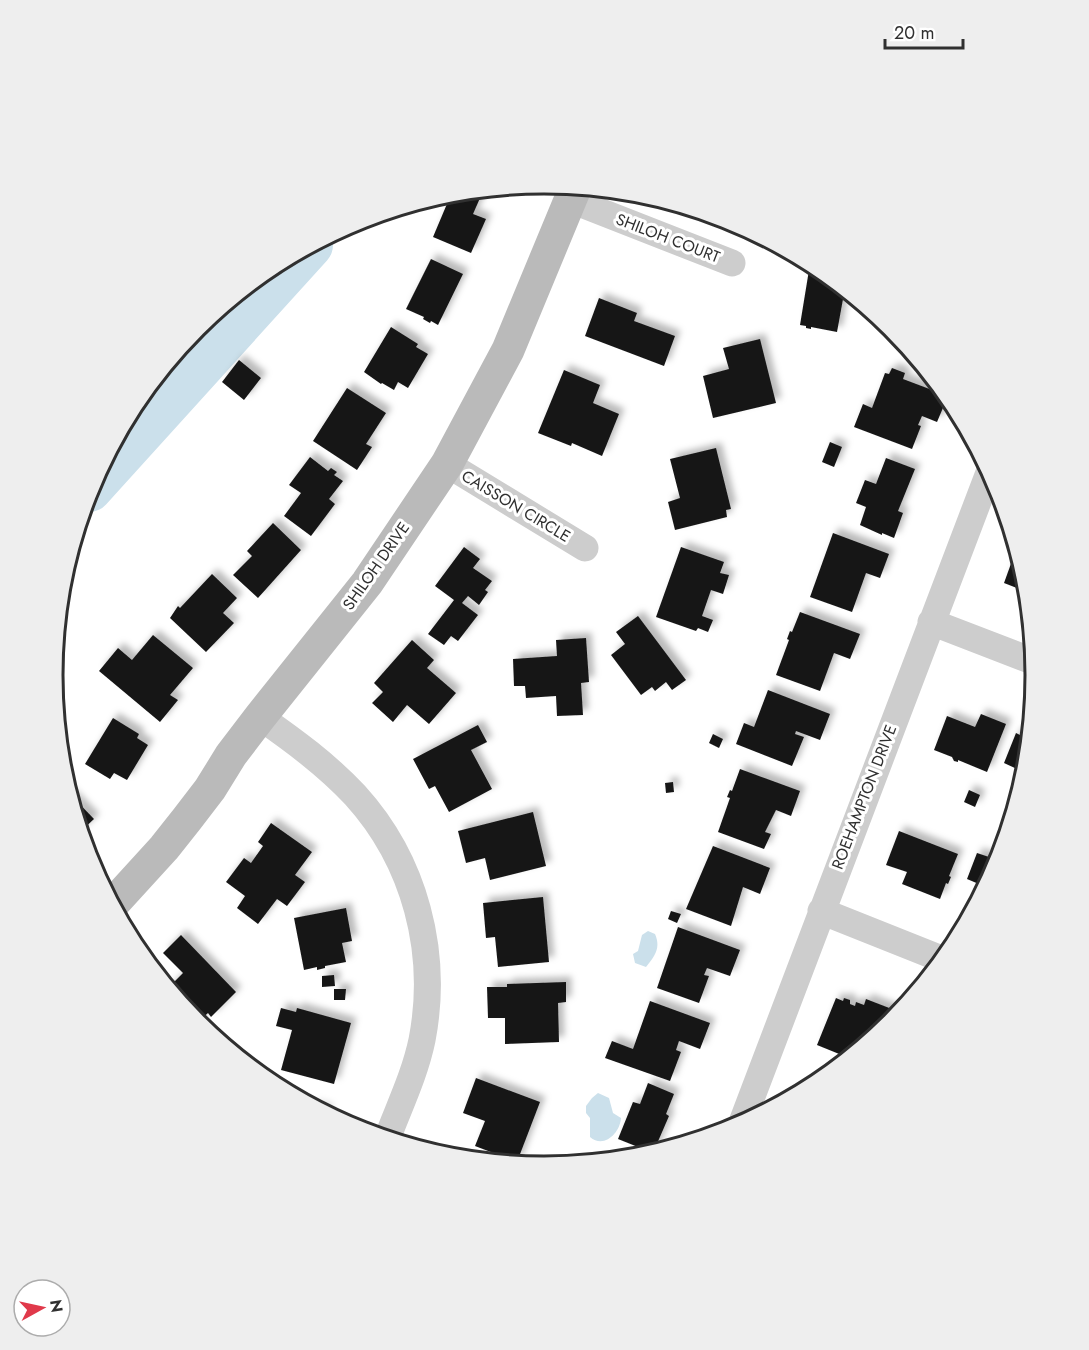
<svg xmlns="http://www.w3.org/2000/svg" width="1089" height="1350" viewBox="0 0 1089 1350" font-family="Jost,sans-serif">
<defs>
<filter id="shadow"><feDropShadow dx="5.5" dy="-5.5" stdDeviation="3" flood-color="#0004"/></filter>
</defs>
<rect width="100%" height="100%" fill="#fff"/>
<path fill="#cbe0eb" d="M 648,931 L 655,934 C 661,948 655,956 646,967 L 635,963 L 633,954 L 638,951 L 642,935 Z
M 598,1093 L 609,1098 L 613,1113 L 621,1118 C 620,1133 604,1149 590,1137 L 590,1118 L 586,1113 L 586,1106 L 592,1098 Z"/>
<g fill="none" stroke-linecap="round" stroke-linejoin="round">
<path stroke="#cbe0eb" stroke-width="46" d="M 89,489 L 310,245"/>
</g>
<path fill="#171717" filter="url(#shadow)" d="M 464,191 L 480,198 L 473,214 L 486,219 L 471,253 L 433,237 L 452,192 Z
M 431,259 L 463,274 L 438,325 L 431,321 L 430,323 L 423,319 L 424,317 L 406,309 Z
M 809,270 L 827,273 L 845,288 L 837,332 L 811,327 L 811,329 L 806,328 L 806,326 L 800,325 Z
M 599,298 L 637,313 L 634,321 L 675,336 L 664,366 L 585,336 Z
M 391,327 L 418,344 L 416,347 L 428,354 L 408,388 L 398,382 L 394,390 L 382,383 L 381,384 L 364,372 Z
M 760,339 L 776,403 L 713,418 L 703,376 L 729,369 L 723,348 Z
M 239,360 L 261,378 L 244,400 L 222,382 Z
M 892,368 L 905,373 L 903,379 L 948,396 L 937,422 L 922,416 L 918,425 L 921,426 L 912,449 L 854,427 L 863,404 L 872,408 L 885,373 L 889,374 Z
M 564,370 L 600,385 L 593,403 L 619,414 L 602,456 L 572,443 L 571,446 L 538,433 Z
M 347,388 L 386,413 L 366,444 L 372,447 L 357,470 L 313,441 Z
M 830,442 L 842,447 L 834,467 L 822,462 Z
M 716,448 L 731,509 L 726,510 L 727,517 L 675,530 L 668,502 L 680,498 L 670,459 Z
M 310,457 L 328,471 L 331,468 L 337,472 L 334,475 L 343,481 L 329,499 L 335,504 L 311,536 L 284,516 L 301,493 L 289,485 Z
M 886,458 L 915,469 L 898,511 L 903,513 L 894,538 L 882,533 L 882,535 L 860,525 L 866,507 L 856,503 L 865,480 L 876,484 Z
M 273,523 L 301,550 L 258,598 L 233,575 L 252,556 L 247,551 Z
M 833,533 L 889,554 L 880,578 L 866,573 L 852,612 L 810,597 Z
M 464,547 L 480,559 L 473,568 L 492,581 L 485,590 L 488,592 L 479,605 L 468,596 L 462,603 L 478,615 L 458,641 L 451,636 L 444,645 L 428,634 L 454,600 L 435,586 Z
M 681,547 L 724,562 L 720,573 L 729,575 L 723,594 L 711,590 L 702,616 L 713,620 L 708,632 L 698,628 L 696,631 L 656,617 Z
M 1017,547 L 1027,579 L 1029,598 L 1020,595 L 1022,590 L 1004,583 Z
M 212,574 L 237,598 L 223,613 L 234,623 L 206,652 L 170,618 L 178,606 L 180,608 Z
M 800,612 L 860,634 L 850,659 L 834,653 L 820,691 L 776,675 L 789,640 L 787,639 L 790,631 L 792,632 Z
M 638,616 L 686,680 L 672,690 L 666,682 L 655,691 L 652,687 L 641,695 L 611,655 L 625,644 L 616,632 Z
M 153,635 L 193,668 L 170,695 L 178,700 L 160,722 L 99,671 L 118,648 L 132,660 Z
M 586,638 L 589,682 L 581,683 L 583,715 L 557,716 L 556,696 L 526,698 L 525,686 L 514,686 L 513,659 L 557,656 L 556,640 Z
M 412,640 L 434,660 L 427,668 L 456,693 L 429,724 L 407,705 L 393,722 L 372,703 L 383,692 L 374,683 Z
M 768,690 L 830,714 L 820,740 L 796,731 L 795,734 L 804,737 L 792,766 L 736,744 L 744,723 L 754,727 Z
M 981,714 L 1006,724 L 987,772 L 958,760 L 958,762 L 954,761 L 952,757 L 934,750 L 947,716 L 975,727 Z
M 113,718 L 139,734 L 137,738 L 148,745 L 127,780 L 114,773 L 110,779 L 85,764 Z
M 478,725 L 487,742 L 471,750 L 492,789 L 449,812 L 435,786 L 429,789 L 413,759 Z
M 1016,733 L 1028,739 L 1031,734 L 1026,773 L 1004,763 Z
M 713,734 L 723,739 L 719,748 L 709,743 Z
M 740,769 L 800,791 L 791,816 L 776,810 L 765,832 L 771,834 L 764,849 L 718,832 L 730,798 L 727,797 L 730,790 L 732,791 Z
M 673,782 L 674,792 L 666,793 L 665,783 Z
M 969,790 L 980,795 L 975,807 L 964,802 Z
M 69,793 L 94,819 L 80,832 L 69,795 Z
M 533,812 L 546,866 L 490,880 L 485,858 L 466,863 L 458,831 Z
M 271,823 L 312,852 L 295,875 L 305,882 L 287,906 L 277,899 L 258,924 L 237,908 L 245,896 L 226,882 L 244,858 L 251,863 L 263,846 L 258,842 Z
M 899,831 L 958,854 L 949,876 L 951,877 L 948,884 L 946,883 L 940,899 L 902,884 L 907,872 L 886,865 Z
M 713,846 L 770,868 L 760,894 L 743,887 L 731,926 L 686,909 Z
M 977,853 L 989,857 L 990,855 L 994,856 L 993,859 L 1000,861 L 986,887 L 967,879 Z
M 543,897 L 549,962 L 498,967 L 495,937 L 486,938 L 483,903 Z
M 346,908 L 352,941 L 342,943 L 346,962 L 325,966 L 325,968 L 317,970 L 317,967 L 304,970 L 294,918 Z
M 671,911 L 681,914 L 677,923 L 668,919 Z
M 678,927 L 740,950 L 730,976 L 707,968 L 704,975 L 709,976 L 699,1003 L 657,988 Z
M 181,935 L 236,992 L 211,1017 L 208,1013 L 197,1023 L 168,988 L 183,973 L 163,953 Z
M 334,975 L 335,986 L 322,987 L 322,976 Z
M 566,982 L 566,1002 L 558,1003 L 559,1042 L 505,1044 L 505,1018 L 488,1018 L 487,987 L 507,987 L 507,984 Z
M 334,989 L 346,989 L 345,1000 L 334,1000 Z
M 836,998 L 843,1001 L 844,998 L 850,1000 L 850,1004 L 855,1006 L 856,1002 L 864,1005 L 866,999 L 897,1011 L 892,1023 L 849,1058 L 817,1045 Z
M 650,1001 L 710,1023 L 700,1049 L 679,1041 L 676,1050 L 681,1052 L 670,1081 L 605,1058 L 612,1041 L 633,1049 Z
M 281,1008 L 296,1012 L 297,1008 L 351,1023 L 334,1084 L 281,1070 L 292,1030 L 276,1026 Z
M 476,1078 L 540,1102 L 517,1162 L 475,1146 L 485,1121 L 463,1113 Z
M 648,1083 L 674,1094 L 666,1114 L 669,1116 L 653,1153 L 618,1139 L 633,1102 L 640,1104 Z
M 312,1105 L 328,1110 L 326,1113 L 312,1106 Z"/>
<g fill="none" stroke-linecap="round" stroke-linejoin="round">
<path stroke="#cdcdcd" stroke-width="27" d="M 571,200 L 732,263
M 447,464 L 585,548
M 931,622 L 1035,662
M 260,717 C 293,740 327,765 355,795 C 415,861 439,952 422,1040 C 415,1074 399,1107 387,1139
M 821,911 L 944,960
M 741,1125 L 990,470"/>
<path stroke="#bababa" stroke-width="33" d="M 112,905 L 164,848 L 187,819 L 210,789 L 231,755 L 260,717 L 367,583 L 447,464 L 508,350 L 576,186"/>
</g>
<g text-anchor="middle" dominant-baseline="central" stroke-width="6" stroke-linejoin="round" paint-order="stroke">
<g font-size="16" fill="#303030" stroke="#fff">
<text transform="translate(668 238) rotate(21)">SHILOH COURT</text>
<text transform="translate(516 506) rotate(31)">CAISSON CIRCLE</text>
<text transform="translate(376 566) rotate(-55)">SHILOH DRIVE</text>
<text transform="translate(864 797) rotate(-69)">ROEHAMPTON DRIVE</text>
</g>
</g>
<path d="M0 0H1089V1350H0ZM63 675a481 481 0 1 1 962 0a481 481 0 1 1-962 0Z" fill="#eee" fill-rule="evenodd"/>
<path fill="none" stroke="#303030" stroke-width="3" d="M63 675a481 481 0 1 1 962 0a481 481 0 1 1-962 0Z"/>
<g transform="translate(42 1308) rotate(82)"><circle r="28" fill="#ffffff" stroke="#acacac" stroke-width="1.5"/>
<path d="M0-4.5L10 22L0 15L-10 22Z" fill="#e0394a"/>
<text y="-9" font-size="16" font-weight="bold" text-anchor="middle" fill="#303030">N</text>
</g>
<path d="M885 39v9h78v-9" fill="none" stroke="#303030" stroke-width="3"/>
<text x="894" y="39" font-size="18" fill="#303030" stroke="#ffffff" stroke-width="4.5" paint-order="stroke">20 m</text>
</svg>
